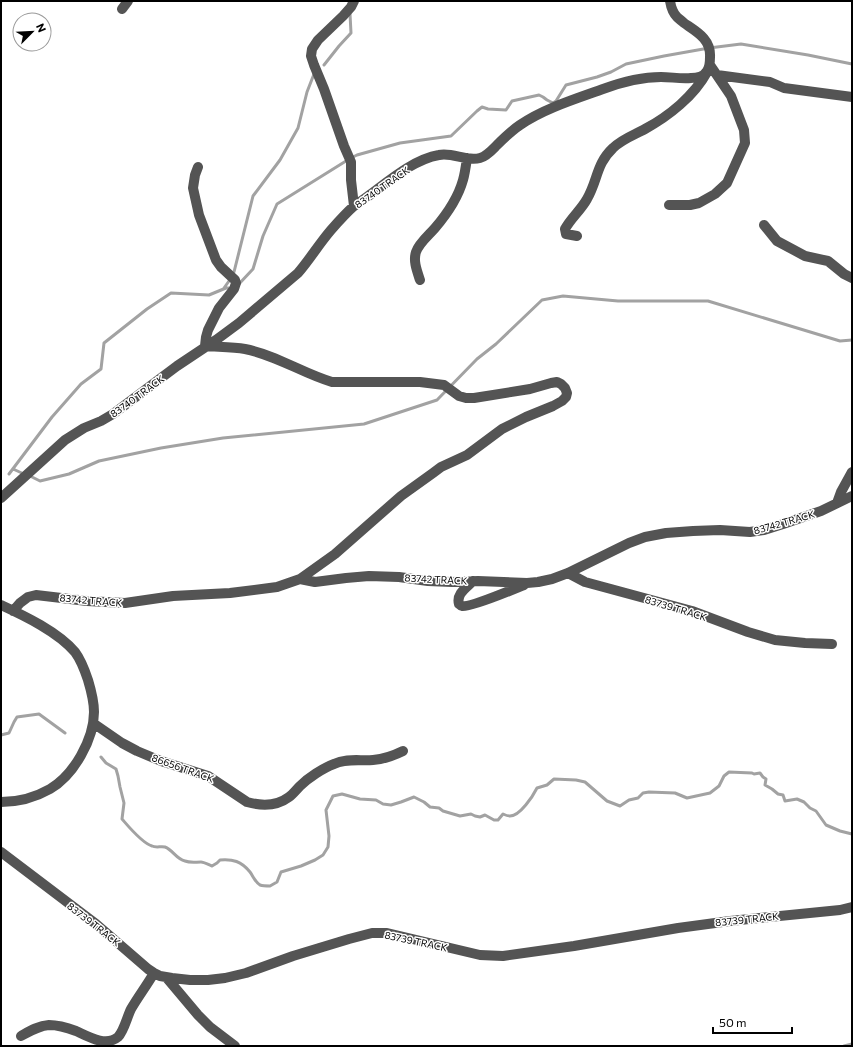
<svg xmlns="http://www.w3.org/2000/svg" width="853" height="1047" viewBox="0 0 853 1047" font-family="Commissioner,sans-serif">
<rect width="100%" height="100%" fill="#fff"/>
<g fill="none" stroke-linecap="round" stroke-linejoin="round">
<path stroke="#a2a2a2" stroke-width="3" d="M 324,65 L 339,46 L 351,33 L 350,14
M 353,157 L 357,155 L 400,143 L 451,136 L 477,111 L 482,107 L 488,109 L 506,110 L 512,101 L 539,95 L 543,97 L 547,100 L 553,103 L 556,101 L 566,85 L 597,77 L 611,72 L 626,64 L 664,56 L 709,48 L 741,44 L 808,55 L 852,64
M 234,272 L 253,196 L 280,160 L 298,128 L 307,92 L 314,74
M 238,285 L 253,269 L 263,236 L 277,204 L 346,161
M 224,288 L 229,281
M 13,469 L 24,474
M 9,474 L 52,417 L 81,384 L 101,369 L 104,343 L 147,309 L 171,293 L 209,295 L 226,288 L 232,288
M 30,476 L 40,481 L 69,474 L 99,461 L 161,448 L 223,438 L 364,424 L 437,400 L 477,359 L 496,344 L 542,300 L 563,296 L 618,301 L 708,301 L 840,341 L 852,340
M 1,735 L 9,733 L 14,722 L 17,717 L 39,714 L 65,733
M 101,757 L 106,763 L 116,769 L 118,776 L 120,787 L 124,803 L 122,819 C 129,827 142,843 152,846 C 156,848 161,846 165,847 C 173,850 176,859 185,861 C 190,863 195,862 201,862 C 204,862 209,865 212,866 L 217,863 L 220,860 C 233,859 241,861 250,872 C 253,876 255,882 260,885 C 263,886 267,886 270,886 L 277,882 L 281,872 L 301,866 L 315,860 L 323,855 L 328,847 L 329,836 L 326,810 L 333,796 L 342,794 L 360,799 L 376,800 L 383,804 L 391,805 L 401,802 L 414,797 L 424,802 L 430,807 L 439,808 L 443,811 L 460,816 L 471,814 L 475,816 L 480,817 L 485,815 L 494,820 L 498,820 L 503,814 C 505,815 507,816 510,816 C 520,816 533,796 537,788 L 547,785 L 554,779 L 576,780 L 585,782 L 607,801 L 620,806 L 629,800 L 638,798 L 643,793 L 649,792 L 675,793 L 687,798 L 710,793 L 719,786 L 724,776 L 729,772 L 752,773 L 754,774 L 760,773 L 763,777 L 766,779 L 765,785 L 772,789 L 778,794 L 783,795 L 785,801 L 797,799 L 804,802 L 810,808 L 816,811 L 826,825 L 840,831 L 852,834
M 844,1046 L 852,1044"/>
<path stroke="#545454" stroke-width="10" d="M 122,9 L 128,1
M 717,75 L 770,82 L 784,88 L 852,97
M 198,167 L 195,175 L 193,188 L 199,215 L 216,260 L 221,267 L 235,280 L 236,283 L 234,289 L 219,308 L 208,330 L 206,337 L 205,346 C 218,347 233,347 245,349 C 276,355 302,373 332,382 L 420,382 L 444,385 L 459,396 L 466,398 L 474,398 L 530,389 L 551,383 L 557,382 L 561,384 L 565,388 L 567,393 L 566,397 L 562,401 L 553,406 L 526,417 L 502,429 L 467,455 L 441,467 L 433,473 L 401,496 L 335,554 L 300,579
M 669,205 L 690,205 L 699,203 L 715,194 L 727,183 L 745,143 L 744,130 L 731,96 L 710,65
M 354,206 L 351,180 L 351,162 L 344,146 L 324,89 L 314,65 L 311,56 L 312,49 L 318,40 L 343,16 L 351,7 L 354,1
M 764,225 L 777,241 L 805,256 L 828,261 L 844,274 L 852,278
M 577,236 L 566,234 L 565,229 C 571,218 581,210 587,199 C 598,180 596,164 613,148 C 622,139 634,135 645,129 C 669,116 694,96 707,72
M 420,280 C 417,271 413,261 416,252 C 419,243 429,235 435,228 C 447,214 458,198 463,180 C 465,173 466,165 467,158
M 1,498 L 65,440 L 84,428 L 101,421 L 113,414 L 177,366 L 216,340 L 239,323 L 298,273 C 310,259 319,244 331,230 C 338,222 346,213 354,206 C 360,202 366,198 371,194 C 391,179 415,159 439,155 C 453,152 466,162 480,158 C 487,156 492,150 497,145 C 504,138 511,131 520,125 C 543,109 575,99 603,89 C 622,82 640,77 661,77 C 671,77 681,79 691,78 C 697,78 704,76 707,71 C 710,67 710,61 710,57 C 711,39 697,32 684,23 C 682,21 679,19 677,17 C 673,13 671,7 670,1
M 837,503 L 841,492 L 852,472
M 568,573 L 585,582 L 692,611 L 748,632 L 775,640 L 805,643 L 832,644
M 473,581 C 466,588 456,594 459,604 C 460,605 461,606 462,606 C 470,608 514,589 524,585
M 1,605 C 25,616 58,632 75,652 C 81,660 85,671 88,680 C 91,690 94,701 94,712 C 94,739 74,775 50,789 C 36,797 18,802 1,802
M 13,611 L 20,603 L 28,597 L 36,595 L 87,601 L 125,603 L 173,596 L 230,593 L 277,587 L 300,579 L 315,582 L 346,578 L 369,576 L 399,577 L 428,581 L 452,582 L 478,581 L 527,583 L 538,582 L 552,579 L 568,573 L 629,543 L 645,537 L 666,533 L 693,531 L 720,530 L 750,532 L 764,530 L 783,524 L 821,511 L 852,496
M 93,723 L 122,743 L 137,751 L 161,761 L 208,776 L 247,802 C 261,806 277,806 289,797 C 293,794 296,790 300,786 C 308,778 323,768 334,764 C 346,758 360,761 373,760 C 384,759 393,756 403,751
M 1,852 L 96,924 L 148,969 L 154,973 L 160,976 L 172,978 L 190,980 L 208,980 L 225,978 L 246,973 L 293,956 L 349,939 L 372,933 L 387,933 L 480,955 L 503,956 L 574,946 L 678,928 L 730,921 L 840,910 L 852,907
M 166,977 L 198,1015 L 210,1027 L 235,1046
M 21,1036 C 30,1031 38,1026 49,1025 C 58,1025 68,1028 76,1031 C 89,1037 106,1047 118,1037 C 124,1031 127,1017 131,1009 C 138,997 147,985 154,973"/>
</g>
<g text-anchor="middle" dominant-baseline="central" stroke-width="3" stroke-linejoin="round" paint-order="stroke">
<g font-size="10" fill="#000" stroke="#fff">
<text transform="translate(382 187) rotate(-35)">83740 TRACK</text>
<text transform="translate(137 396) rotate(-36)">83740 TRACK</text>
<text transform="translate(784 522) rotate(-16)">83742 TRACK</text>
<text transform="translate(436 579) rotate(3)">83742 TRACK</text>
<text transform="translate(91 600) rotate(5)">83742 TRACK</text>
<text transform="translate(676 608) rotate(17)">83739 TRACK</text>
<text transform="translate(183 768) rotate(20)">86656 TRACK</text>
<text transform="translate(747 919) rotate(-6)">83739 TRACK</text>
<text transform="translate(94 924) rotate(38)">83739 TRACK</text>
<text transform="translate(416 941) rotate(12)">83739 TRACK</text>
</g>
</g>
<rect width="853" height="1047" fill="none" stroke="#000000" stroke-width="4"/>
<g transform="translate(32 32) rotate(66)"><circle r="19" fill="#ffffff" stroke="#999999"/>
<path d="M0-3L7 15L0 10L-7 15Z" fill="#000000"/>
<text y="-6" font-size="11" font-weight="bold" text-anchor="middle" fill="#000000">N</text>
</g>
<path d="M713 1027v6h79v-6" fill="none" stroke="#000000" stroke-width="2"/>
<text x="719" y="1027" font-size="12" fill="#000000" stroke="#ffffff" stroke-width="3" paint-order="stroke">50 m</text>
</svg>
